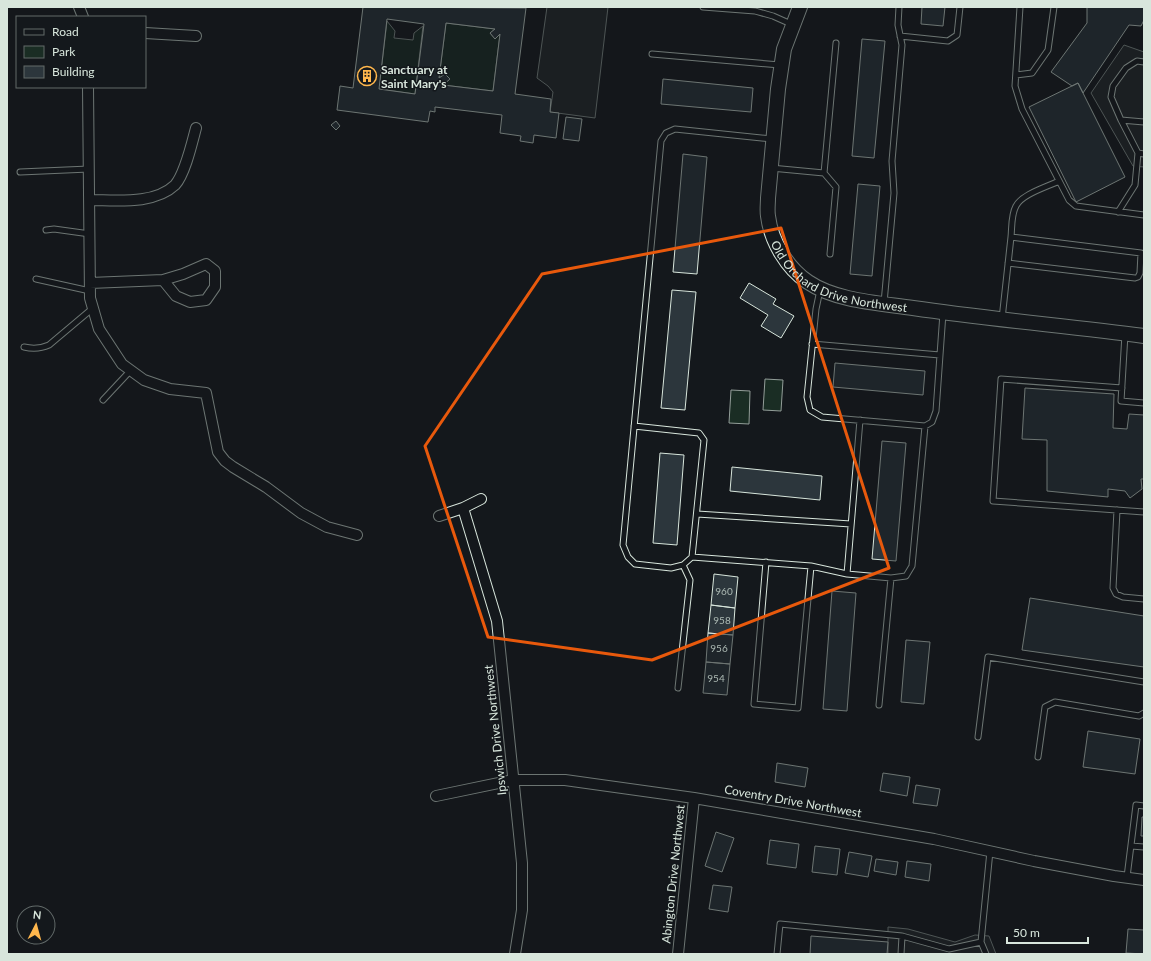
<svg xmlns="http://www.w3.org/2000/svg" width="1151" height="961" viewBox="0 0 1151 961" font-family="Lato,sans-serif">
<rect width="100%" height="100%" fill="#14181c"/>
<path fill="#1a2d24" stroke="#939e99" d="M 387,21 L 395,31 L 394,38 L 413,40 L 414,33 L 423,26 L 415,94 L 379,89 Z
M 446,23 L 495,29 L 490,33 L 495,39 L 500,34 L 493,91 L 443,85 L 450,79 L 445,74 L 439,78 Z
M 765,379 L 783,380 L 781,411 L 763,410 Z
M 731,390 L 750,391 L 749,424 L 729,423 Z"/>
<path fill="#24282b" stroke="#939e99" d="M 547,7 L 608,7 L 595,118 L 550,112 L 553,92 L 548,86 L 537,78 Z
M 1124,45 L 1144,52 L 1144,167 L 1133,166 L 1091,93 Z
M 888,927 L 908,929 L 955,942 L 975,935 L 989,936 L 996,954 L 888,954 Z"/>
<path fill="#2c363c" stroke="#d8e6dc" fill-rule="evenodd" d="M 363,7 L 526,8 L 515,94 L 551,99 L 550,112 L 559,113 L 556,138 L 534,135 L 533,143 L 520,141 L 521,136 L 500,133 L 502,115 L 435,107 L 435,112 L 430,111 L 428,122 L 337,110 L 340,86 L 353,88 ZM 387,19 L 424,24 L 415,94 L 379,89 ZM 446,23 L 495,29 L 490,33 L 495,39 L 500,34 L 493,91 L 443,85 L 450,79 L 445,74 L 439,78 Z
M 922,7 L 945,7 L 943,26 L 921,24 Z
M 1087,7 L 1144,7 L 1144,20 L 1141,26 L 1129,25 L 1083,93 L 1078,83 L 1072,86 L 1051,72 L 1087,23 Z
M 862,39 L 885,41 L 874,158 L 852,156 Z
M 663,79 L 753,88 L 751,112 L 661,104 Z
M 1078,83 L 1125,177 L 1076,202 L 1029,107 Z
M 566,117 L 582,119 L 579,141 L 563,139 Z
M 336,121 L 340,126 L 336,130 L 331,125 Z
M 683,154 L 707,157 L 697,274 L 673,272 Z
M 858,184 L 880,186 L 872,276 L 850,274 Z
M 749,283 L 776,299 L 773,304 L 794,316 L 781,338 L 761,326 L 768,315 L 740,298 Z
M 672,290 L 696,292 L 685,410 L 661,408 Z
M 835,363 L 925,371 L 923,395 L 833,387 Z
M 1025,388 L 1114,394 L 1113,428 L 1127,429 L 1129,414 L 1144,415 L 1144,479 L 1141,479 L 1142,489 L 1130,498 L 1125,491 L 1108,489 L 1108,497 L 1047,491 L 1047,440 L 1022,439 Z
M 882,441 L 906,443 L 896,561 L 872,559 Z
M 660,453 L 684,455 L 677,545 L 653,543 Z
M 732,467 L 822,476 L 820,500 L 730,491 Z
M 714,574 L 738,577 L 735,608 L 711,605 Z
M 832,591 L 856,593 L 847,711 L 823,709 Z
M 1030,598 L 1144,616 L 1144,667 L 1022,650 Z
M 711,605 L 735,608 L 733,635 L 708,633 Z
M 708,633 L 733,635 L 730,664 L 706,662 Z
M 906,640 L 930,642 L 924,704 L 901,702 Z
M 706,662 L 730,664 L 727,695 L 703,693 Z
M 1088,731 L 1140,739 L 1135,774 L 1083,767 Z
M 777,763 L 808,768 L 805,787 L 775,782 Z
M 883,773 L 910,777 L 907,796 L 880,791 Z
M 916,785 L 940,789 L 937,806 L 913,803 Z
M 1142,817 L 1144,817 L 1144,836 L 1141,836 Z
M 716,832 L 734,838 L 722,872 L 705,866 Z
M 770,840 L 799,844 L 796,868 L 767,864 Z
M 815,846 L 840,849 L 837,875 L 812,872 Z
M 849,852 L 872,856 L 868,877 L 845,873 Z
M 876,859 L 898,862 L 896,875 L 874,871 Z
M 907,861 L 931,864 L 929,881 L 905,877 Z
M 713,885 L 732,887 L 728,912 L 709,909 Z
M 1128,929 L 1144,930 L 1144,954 L 1126,953 Z
M 811,936 L 888,942 L 887,954 L 810,954 Z"/>
<g fill="none" stroke-linecap="round" stroke-linejoin="round">
<defs>
<path id="lane" d="M 703,7 L 755,11 L 773,16 L 791,24
M 1020,7 L 1015,86 L 1022,109 L 1069,200 L 1076,206 L 1144,215
M 900,36 L 948,41 L 957,35 L 960,7
M 652,54 L 780,65
M 1144,62 L 1137,61 L 1126,68 L 1113,86 L 1111,97 L 1121,120 L 1144,122
M 1016,75 L 1032,73 L 1048,50 L 1054,7
M 1121,120 L 1138,153 L 1144,154
M 771,168 L 824,173 L 836,43
M 20,172 L 89,169
M 824,173 L 836,187 L 830,254
M 1118,212 L 1135,185 L 1138,153
M 46,230 L 54,229 L 90,234
M 1011,237 C 1012,227 1011,215 1016,206 C 1022,194 1047,187 1059,181
M 36,279 L 90,291
M 820,290 L 816,309 L 807,397 L 810,410 L 822,417 L 925,426 L 932,422 L 936,411 L 943,313
M 884,303 L 894,193 L 892,161 L 902,45 L 898,25 L 899,7
M 1002,319 L 1011,237 L 1141,253 L 1140,273 L 1138,277 L 1135,278 L 1008,263
M 1125,334 L 1121,401 L 1144,403
M 812,344 L 940,355
M 24,347 C 33,349 40,349 49,345 L 93,308
M 1122,388 L 1001,379 L 993,501 L 1144,512
M 103,400 L 131,370
M 634,426 L 699,433 L 704,440 L 692,557 L 683,565 L 671,568 L 635,564 L 628,557 L 623,545 L 661,141 L 666,133 L 675,129 L 772,139
M 1117,510 L 1113,588 L 1116,594 L 1123,597 L 1144,599
M 697,514 L 851,524
M 692,557 L 811,566 L 847,574 L 891,578 L 906,576 L 912,566 L 925,426
M 766,562 L 754,704 L 798,708 L 811,566
M 847,574 L 860,420
M 678,688 L 690,580 L 683,565
M 879,705 L 891,578
M 978,737 L 988,657 L 1144,682
M 1038,757 L 1045,707 L 1055,702 L 1139,716 L 1144,713
M 1131,846 L 1144,847
M 1127,877 L 1136,805 L 1144,806
M 777,954 L 780,924 L 902,936 L 949,949 L 981,942
M 901,954 L 902,936
M 986,954 L 981,942 L 990,851"/>
<path id="street" d="M 79,7 L 83,17
M 145,33 L 196,36
M 88,87 L 90,298 L 99,329 L 122,364 L 144,380 L 170,389 L 206,393 L 218,452 L 225,461 L 233,467 L 266,487 L 301,513 L 327,527 L 357,535
M 89,200 C 116,200 154,205 175,185 C 185,174 192,143 196,128
M 90,283 L 163,280 L 176,296 L 190,302 L 206,300 L 215,287 L 215,271 L 206,264 L 183,274 L 163,280
M 463,508 L 497,621 L 522,863 L 522,910 L 515,954
M 439,516 L 463,508 L 481,499
M 436,796 L 513,780 L 565,780 L 694,798 L 934,839 L 1034,861 L 1114,876 L 1144,880
M 678,954 L 694,798"/>
<g id="secondary">
<path id="s1" d="M 800,7 L 784,49 L 778,89 L 768,198 C 768,204 767,210 768,216 C 771,241 787,268 808,282 C 836,301 879,303 913,308 C 989,319 1067,326 1144,336"/>
</g>
</defs>
<use href="#lane" stroke="#d8e6dc" stroke-width="7"/>
<use href="#street" stroke="#d8e6dc" stroke-width="12"/>
<use href="#secondary" stroke="#d8e6dc" stroke-width="16"/>
<use href="#lane" stroke="#14181c" stroke-width="5"/>
<use href="#street" stroke="#14181c" stroke-width="10"/>
<use href="#secondary" stroke="#14181c" stroke-width="14"/>
</g>
<path d="M0 0H1151V961H0ZM 781,228 L 889,568 L 652,660 L 488,637 L 425,446 L 542,274 Z" fill="#14181c" fill-opacity=".55" fill-rule="evenodd"/>
<path fill="none" stroke="#e8590c" stroke-width="3" stroke-linejoin="round" d="M 781,228 L 889,568 L 652,660 L 488,637 L 425,446 L 542,274 Z"/>
<defs>
<symbol id="building-ring" viewBox="-11 -11 22 22"><circle r="9.5" fill="#14181c" stroke="#ffb74d" stroke-width="1.5"/><path d="M-4-6H4V6H1V3H-1V6H-4ZM-2.5-4.3h1.7v1.8h-1.7ZM.8-4.3h1.7v1.8H.8ZM-2.5-1h1.7V.8h-1.7ZM.8-1h1.7V.8H.8Z" fill="#ffb74d"/></symbol>
</defs>
<g fill-rule="evenodd">
<use href="#building-ring" x="356" y="65" width="22" height="22"/>
</g>
<g text-anchor="middle" dominant-baseline="central" stroke-width="3" stroke-linejoin="round" paint-order="stroke">
<g font-size="10" fill="#adbab4">
<text x="724" y="591">960</text>
<text x="722" y="620">958</text>
<text x="719" y="648">956</text>
<text x="716" y="678">954</text>
</g>
<g font-size="12" font-weight="bold" fill="#d8e6dc" stroke="#14181c" text-anchor="start">
<text x="381" y="69">Sanctuary at<tspan x="381" dy="14">Saint Mary's</tspan></text>
</g>
<g font-size="12" fill="#d8e6dc" stroke="#14181c">
<text stroke="none"><textPath href="#s1" startOffset="317">Old Orchard Drive Northwest</textPath></text>
<text transform="translate(495 730) rotate(-96)">Ipswich Drive Northwest</text>
<text transform="translate(793 801) rotate(10)">Coventry Drive Northwest</text>
<text transform="translate(673 874) rotate(-84)">Abington Drive Northwest</text>
</g>
</g>
<rect width="1151" height="961" fill="none" stroke="#d8e6dc" stroke-width="16"/>
<rect x="16" y="16" width="130" height="72" fill="#14181c" stroke="#626a69"/>
<rect x="24" y="29" width="20" height="6" fill="#14181c" stroke="#626a69"/>
<text x="52" y="36" font-size="12" fill="#d8e6dc">Road</text>
<rect x="24" y="46" width="20" height="12" fill="#1a2d24" stroke="#626a69"/>
<text x="52" y="56" font-size="12" fill="#d8e6dc">Park</text>
<rect x="24" y="66" width="20" height="12" fill="#2c363c" stroke="#626a69"/>
<text x="52" y="76" font-size="12" fill="#d8e6dc">Building</text>
<g transform="translate(36 925) rotate(6)"><circle r="19" fill="#14181c" stroke="#626a69"/>
<path d="M0-3L7 15L0 10L-7 15Z" fill="#ffb74d"/>
<text y="-6" font-size="11" font-weight="bold" text-anchor="middle" fill="#d8e6dc">N</text>
</g>
<path d="M1007 937v6h81v-6" fill="none" stroke="#d8e6dc" stroke-width="2"/>
<text x="1013" y="937" font-size="12" fill="#d8e6dc" stroke="#14181c" stroke-width="3" paint-order="stroke">50 m</text>
</svg>
